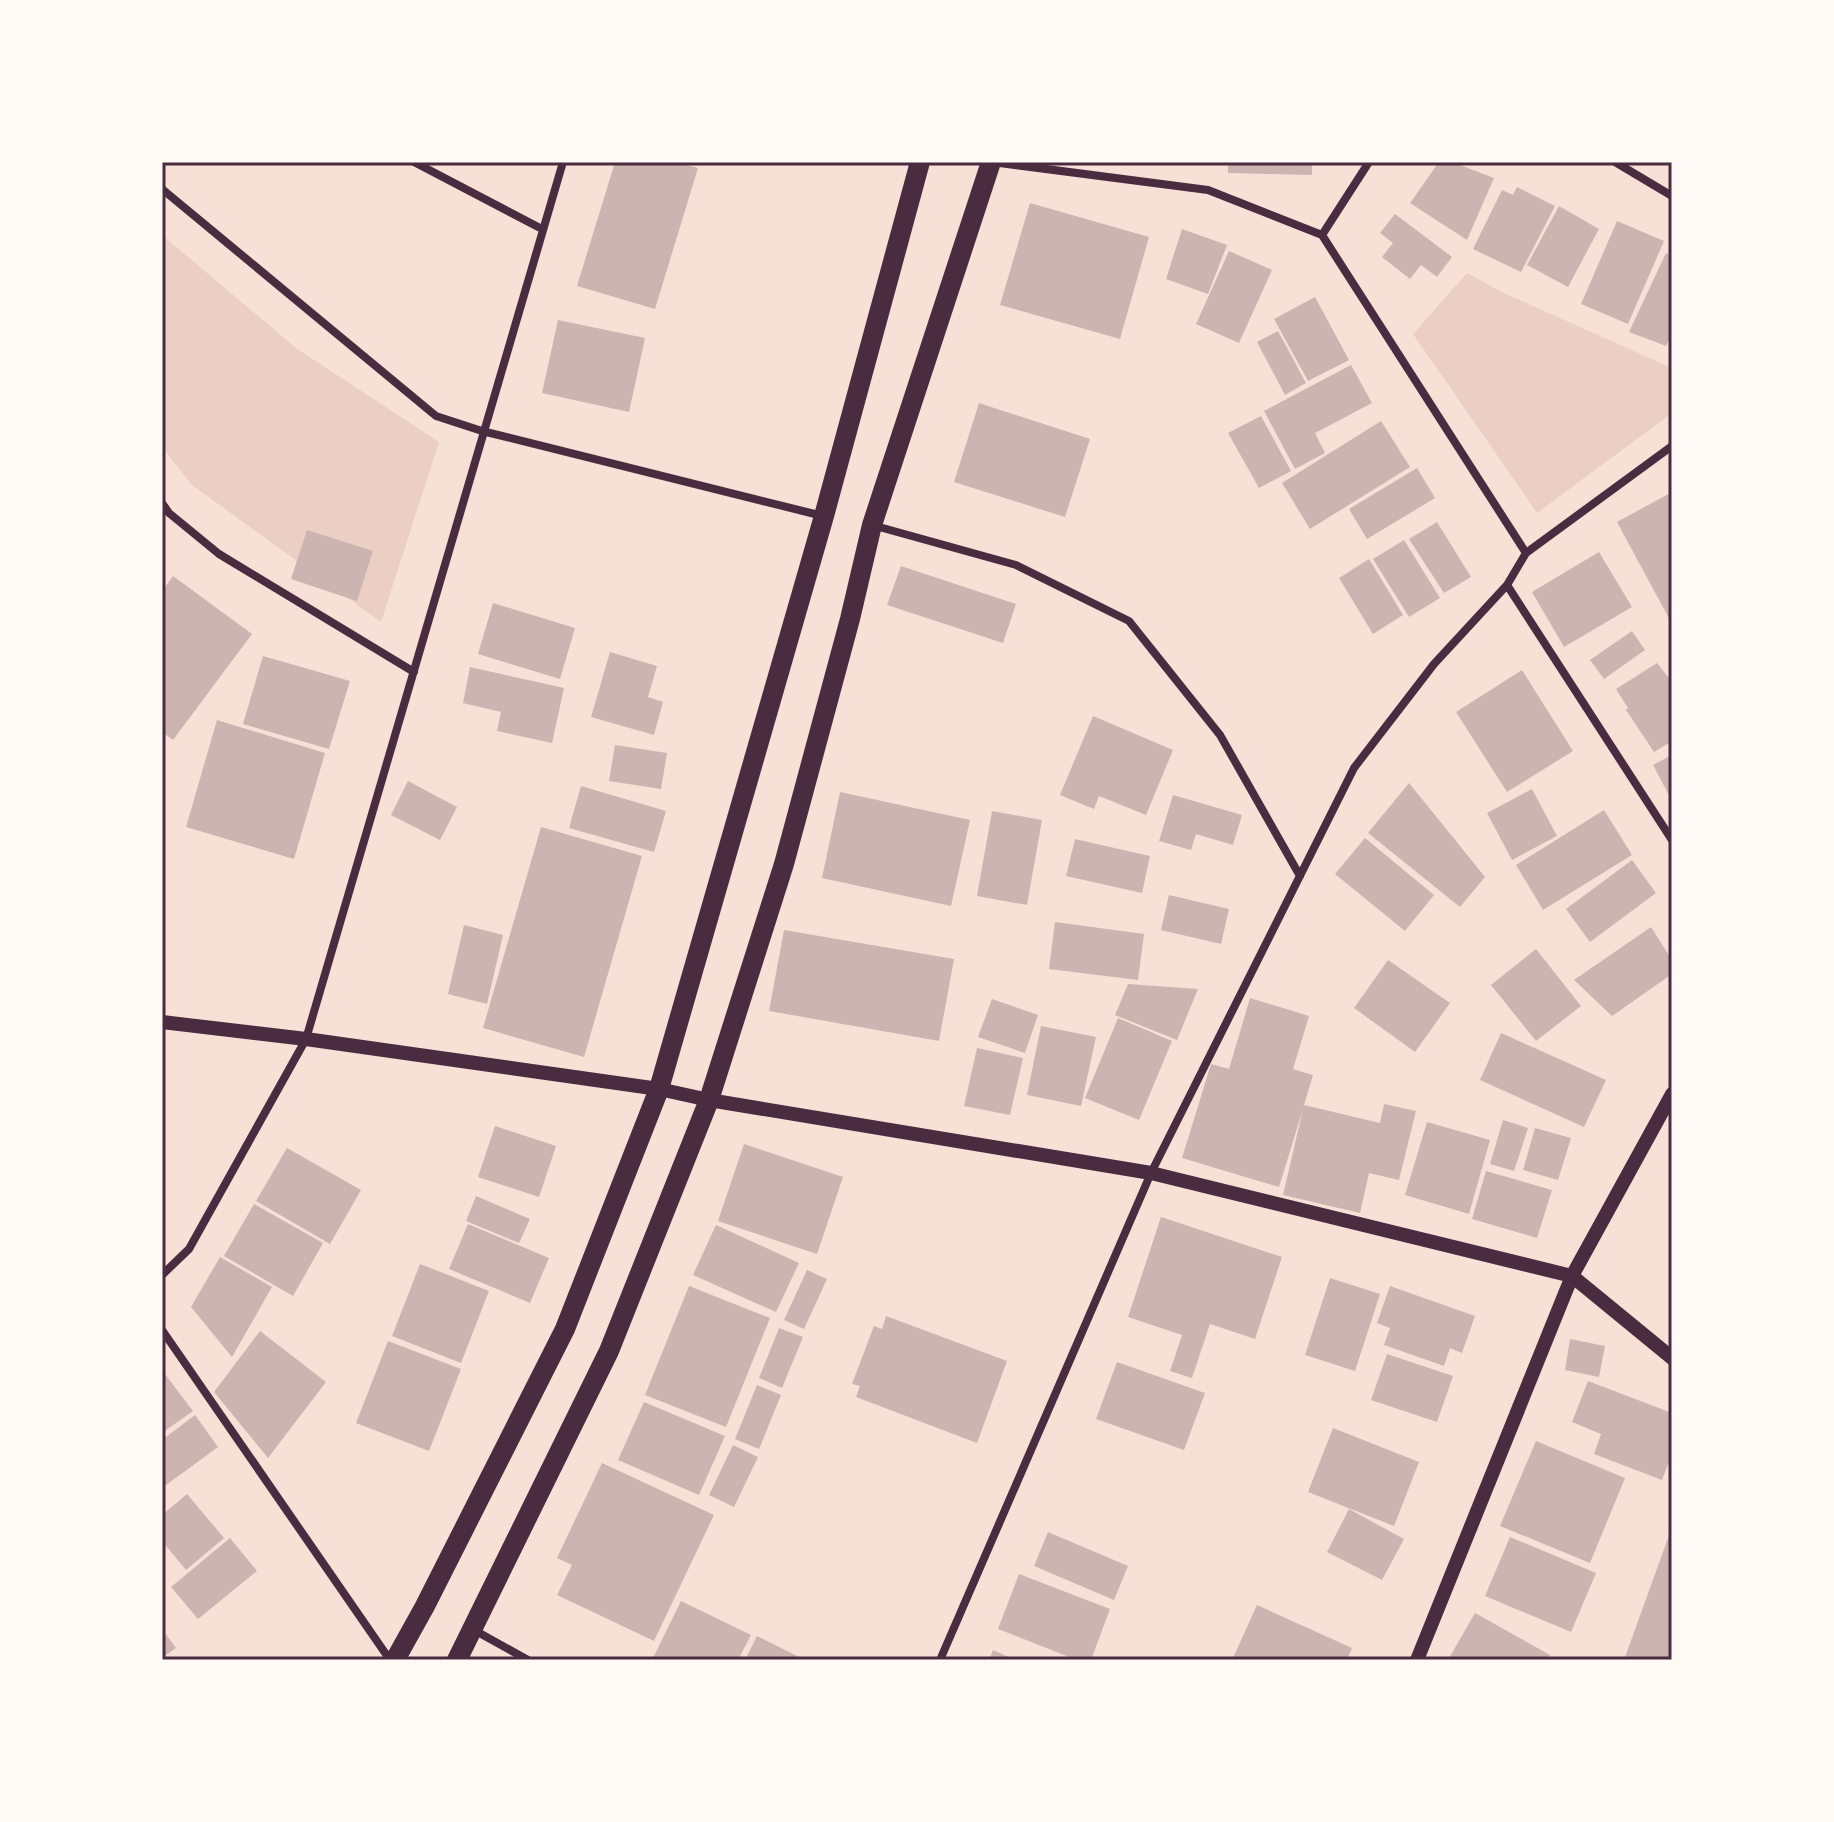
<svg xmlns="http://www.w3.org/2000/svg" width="1834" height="1822" viewBox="0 0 1834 1822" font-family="Ubuntu,sans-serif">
<rect width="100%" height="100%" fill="#f7e1d7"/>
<path fill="#ebcfc5" d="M 162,235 L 296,348 L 439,442 L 381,622 L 192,485 L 162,447 Z
M 1467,273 L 1504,293 L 1672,368 L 1672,413 L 1537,513 L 1413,334 Z"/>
<path fill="#ccb4b1" d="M 615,162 L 677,162 L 698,168 L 655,309 L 577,286 Z
M 1228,162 L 1312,162 L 1312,175 L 1228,173 Z
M 1439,162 L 1452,162 L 1494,178 L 1467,240 L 1410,203 Z
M 1517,187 L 1555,206 L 1521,272 L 1473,249 L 1502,190 L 1513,195 Z
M 1030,203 L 1149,237 L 1120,339 L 1000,305 Z
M 1559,206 L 1599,229 L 1568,287 L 1527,265 Z
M 1395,214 L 1452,257 L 1437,277 L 1421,265 L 1410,279 L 1382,257 L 1393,243 L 1380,233 Z
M 1617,221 L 1664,241 L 1628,324 L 1581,304 Z
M 1182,229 L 1227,245 L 1208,294 L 1166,279 Z
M 1229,251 L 1272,270 L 1239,343 L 1196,324 Z
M 1666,253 L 1672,256 L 1672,335 L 1666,346 L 1629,332 Z
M 1315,297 L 1349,360 L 1308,381 L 1274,319 Z
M 558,320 L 645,338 L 629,412 L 542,393 Z
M 1278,331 L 1306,383 L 1285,395 L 1257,342 Z
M 1351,365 L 1372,403 L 1315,433 L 1325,453 L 1295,469 L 1264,411 Z
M 979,403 L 1090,439 L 1065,517 L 954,482 Z
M 1261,416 L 1291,471 L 1259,488 L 1228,433 Z
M 1381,421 L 1410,467 L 1310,529 L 1282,483 Z
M 1417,468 L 1435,498 L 1367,539 L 1349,509 Z
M 1672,492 L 1672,624 L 1617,522 Z
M 1437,522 L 1471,577 L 1444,593 L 1409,539 Z
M 307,530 L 373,551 L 357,601 L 291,579 Z
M 1404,540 L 1440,598 L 1409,617 L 1373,559 Z
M 1599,552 L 1632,607 L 1564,647 L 1532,592 Z
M 1369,559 L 1403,615 L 1373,634 L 1339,578 Z
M 901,566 L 1016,604 L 1003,643 L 887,605 Z
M 173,576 L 252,634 L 173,740 L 162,732 L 162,591 Z
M 493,603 L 575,628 L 560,679 L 478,654 Z
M 1632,631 L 1645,650 L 1604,679 L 1590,660 Z
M 610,652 L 657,666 L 648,697 L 663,702 L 654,735 L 591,717 Z
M 263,656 L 350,681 L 329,749 L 243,724 Z
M 1657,663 L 1672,682 L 1672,741 L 1654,752 L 1626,710 L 1628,708 L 1616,689 Z
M 470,667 L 564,688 L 552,743 L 497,731 L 501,712 L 463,703 Z
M 1522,670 L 1573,751 L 1507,792 L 1456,712 Z
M 1093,716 L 1173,750 L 1146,815 L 1099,796 L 1094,809 L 1060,795 Z
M 217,720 L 325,753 L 294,859 L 186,827 Z
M 615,745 L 667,753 L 661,789 L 609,781 Z
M 1672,755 L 1672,801 L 1653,765 Z
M 408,781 L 457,807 L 440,840 L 391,815 Z
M 1409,783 L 1485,877 L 1460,907 L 1368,833 Z
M 581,786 L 666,811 L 654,852 L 569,828 Z
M 1532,789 L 1557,836 L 1512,860 L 1487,813 Z
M 840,792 L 970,820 L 951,906 L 822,878 Z
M 1173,795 L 1242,815 L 1233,845 L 1196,834 L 1191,850 L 1159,841 Z
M 1604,810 L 1632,855 L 1543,910 L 1516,865 Z
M 992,811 L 1042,820 L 1027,905 L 977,896 Z
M 541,827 L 642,856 L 584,1057 L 483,1028 Z
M 1365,838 L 1434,895 L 1405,931 L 1335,874 Z
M 1075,839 L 1150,856 L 1142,893 L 1066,876 Z
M 1632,860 L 1656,893 L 1590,942 L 1566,909 Z
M 1169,895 L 1229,909 L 1221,944 L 1161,930 Z
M 1055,922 L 1144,934 L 1138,980 L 1049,969 Z
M 464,925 L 503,935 L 487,1004 L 448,994 Z
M 1651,927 L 1672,960 L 1672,974 L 1612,1016 L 1574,980 Z
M 784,930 L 954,959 L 939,1041 L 769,1011 Z
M 1536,949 L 1581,1006 L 1536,1041 L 1491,985 Z
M 1388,960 L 1450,1003 L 1415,1052 L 1354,1008 Z
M 1128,984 L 1198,989 L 1177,1040 L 1115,1015 Z
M 1250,998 L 1309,1016 L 1293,1069 L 1313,1075 L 1304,1105 L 1380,1123 L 1384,1104 L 1416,1111 L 1399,1180 L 1369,1173 L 1360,1213 L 1283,1195 L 1303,1109 L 1279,1187 L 1182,1158 L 1211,1064 L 1229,1069 Z
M 992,999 L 1038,1015 L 1025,1053 L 978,1037 Z
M 1118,1018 L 1172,1041 L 1139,1120 L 1085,1098 Z
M 1041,1026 L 1096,1037 L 1081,1106 L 1027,1095 Z
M 1501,1033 L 1606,1080 L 1584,1127 L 1480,1080 Z
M 977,1048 L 1023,1058 L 1010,1115 L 964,1106 Z
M 1503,1120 L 1528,1128 L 1514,1171 L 1490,1164 Z
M 1427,1122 L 1490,1140 L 1469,1214 L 1405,1195 Z
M 495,1126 L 556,1146 L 539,1197 L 478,1177 Z
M 1535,1128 L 1571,1138 L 1558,1180 L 1523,1170 Z
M 744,1144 L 843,1177 L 817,1254 L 718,1221 Z
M 287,1148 L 361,1190 L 330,1244 L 256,1201 Z
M 1486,1171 L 1552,1190 L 1537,1238 L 1472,1219 Z
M 476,1196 L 530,1219 L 519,1243 L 466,1221 Z
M 254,1204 L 323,1243 L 293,1296 L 224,1256 Z
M 1161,1217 L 1282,1257 L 1255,1339 L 1210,1324 L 1192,1378 L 1170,1371 L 1182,1335 L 1128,1317 Z
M 468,1224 L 549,1258 L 530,1303 L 449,1269 Z
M 716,1225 L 799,1263 L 776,1312 L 693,1275 Z
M 220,1257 L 272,1287 L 232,1357 L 191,1307 Z
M 420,1264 L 489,1291 L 461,1363 L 392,1336 Z
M 807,1270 L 827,1279 L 804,1329 L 784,1320 Z
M 1330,1278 L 1380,1294 L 1355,1371 L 1305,1355 Z
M 689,1286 L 770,1318 L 726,1427 L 645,1395 Z
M 1390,1286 L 1475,1316 L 1462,1353 L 1450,1348 L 1444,1366 L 1384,1345 L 1390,1328 L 1377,1323 Z
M 886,1316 L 1007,1361 L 977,1443 L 856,1397 L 860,1386 L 852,1384 L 874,1326 L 882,1329 Z
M 779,1328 L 803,1337 L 782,1388 L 759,1378 Z
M 260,1331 L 326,1382 L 268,1458 L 214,1392 Z
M 1570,1339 L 1605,1346 L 1599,1377 L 1565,1370 Z
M 388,1341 L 461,1369 L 429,1451 L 356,1423 Z
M 1387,1354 L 1453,1376 L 1437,1422 L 1371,1400 Z
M 1117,1362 L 1205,1393 L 1184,1450 L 1096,1419 Z
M 162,1370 L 193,1411 L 162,1433 Z
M 1588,1381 L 1672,1413 L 1672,1454 L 1662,1480 L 1594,1454 L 1601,1434 L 1572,1422 Z
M 757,1385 L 781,1395 L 759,1449 L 735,1439 Z
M 644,1402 L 725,1436 L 699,1495 L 618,1460 Z
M 195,1415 L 218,1447 L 162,1488 L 162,1440 Z
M 1333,1428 L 1419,1462 L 1394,1526 L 1308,1492 Z
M 1536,1441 L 1625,1478 L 1590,1563 L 1500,1526 Z
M 733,1445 L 758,1457 L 734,1507 L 709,1495 Z
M 602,1463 L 714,1515 L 654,1641 L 557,1595 L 572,1565 L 557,1558 Z
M 187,1494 L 224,1538 L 186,1570 L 162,1541 L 162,1515 Z
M 1349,1509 L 1404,1539 L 1382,1580 L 1327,1552 Z
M 1672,1527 L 1672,1660 L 1624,1660 Z
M 1048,1532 L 1128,1566 L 1114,1600 L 1034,1566 Z
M 1510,1537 L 1596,1573 L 1571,1632 L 1485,1596 Z
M 230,1538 L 257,1571 L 198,1619 L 171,1587 Z
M 1019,1574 L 1110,1609 L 1091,1660 L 1077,1660 L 998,1629 Z
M 681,1601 L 751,1635 L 738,1660 L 652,1660 Z
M 1257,1605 L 1352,1648 L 1347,1660 L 1232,1660 Z
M 1475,1613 L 1550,1655 L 1547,1660 L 1448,1660 Z
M 162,1629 L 176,1648 L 162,1658 Z
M 757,1636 L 805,1660 L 745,1660 Z
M 993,1650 L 1015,1660 L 989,1660 Z"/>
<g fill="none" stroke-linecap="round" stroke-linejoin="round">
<path stroke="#4a2c40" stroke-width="8" d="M 414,162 L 542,229
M 992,162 L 1208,190 L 1322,235 L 1526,553
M 1615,162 L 1672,196
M 162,189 L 436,416 L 482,431 L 823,516
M 1322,235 L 1369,162
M 162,503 L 169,513 L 219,554 L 414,672
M 872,525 L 1016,565 L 1129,621 L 1220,735 L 1300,876
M 1507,585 L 1672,840
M 162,1275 L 189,1249 L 306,1039 L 563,162
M 162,1330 L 390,1660
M 474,1630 L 528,1660
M 940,1660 L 1151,1173 L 1354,768 L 1434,664 L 1507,585 L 1526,553 L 1672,446"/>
<path stroke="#4a2c40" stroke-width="14" d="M 162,1022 L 306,1039 L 659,1089 L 709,1100 L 1151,1173 L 1572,1276 L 1672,1358
M 1417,1660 L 1572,1276 L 1672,1094"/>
<path stroke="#4a2c40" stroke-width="20" d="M 395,1660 L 425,1606 L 565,1329 L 659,1089 L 824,516 L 920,162
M 457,1660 L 609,1351 L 709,1100 L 784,864 L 850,619 L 872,525 L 991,162"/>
</g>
<rect width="1834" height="1822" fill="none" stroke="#fffaf5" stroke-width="328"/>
<rect x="164" y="164" width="1506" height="1494" fill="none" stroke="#4a2c40" stroke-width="3"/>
</svg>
